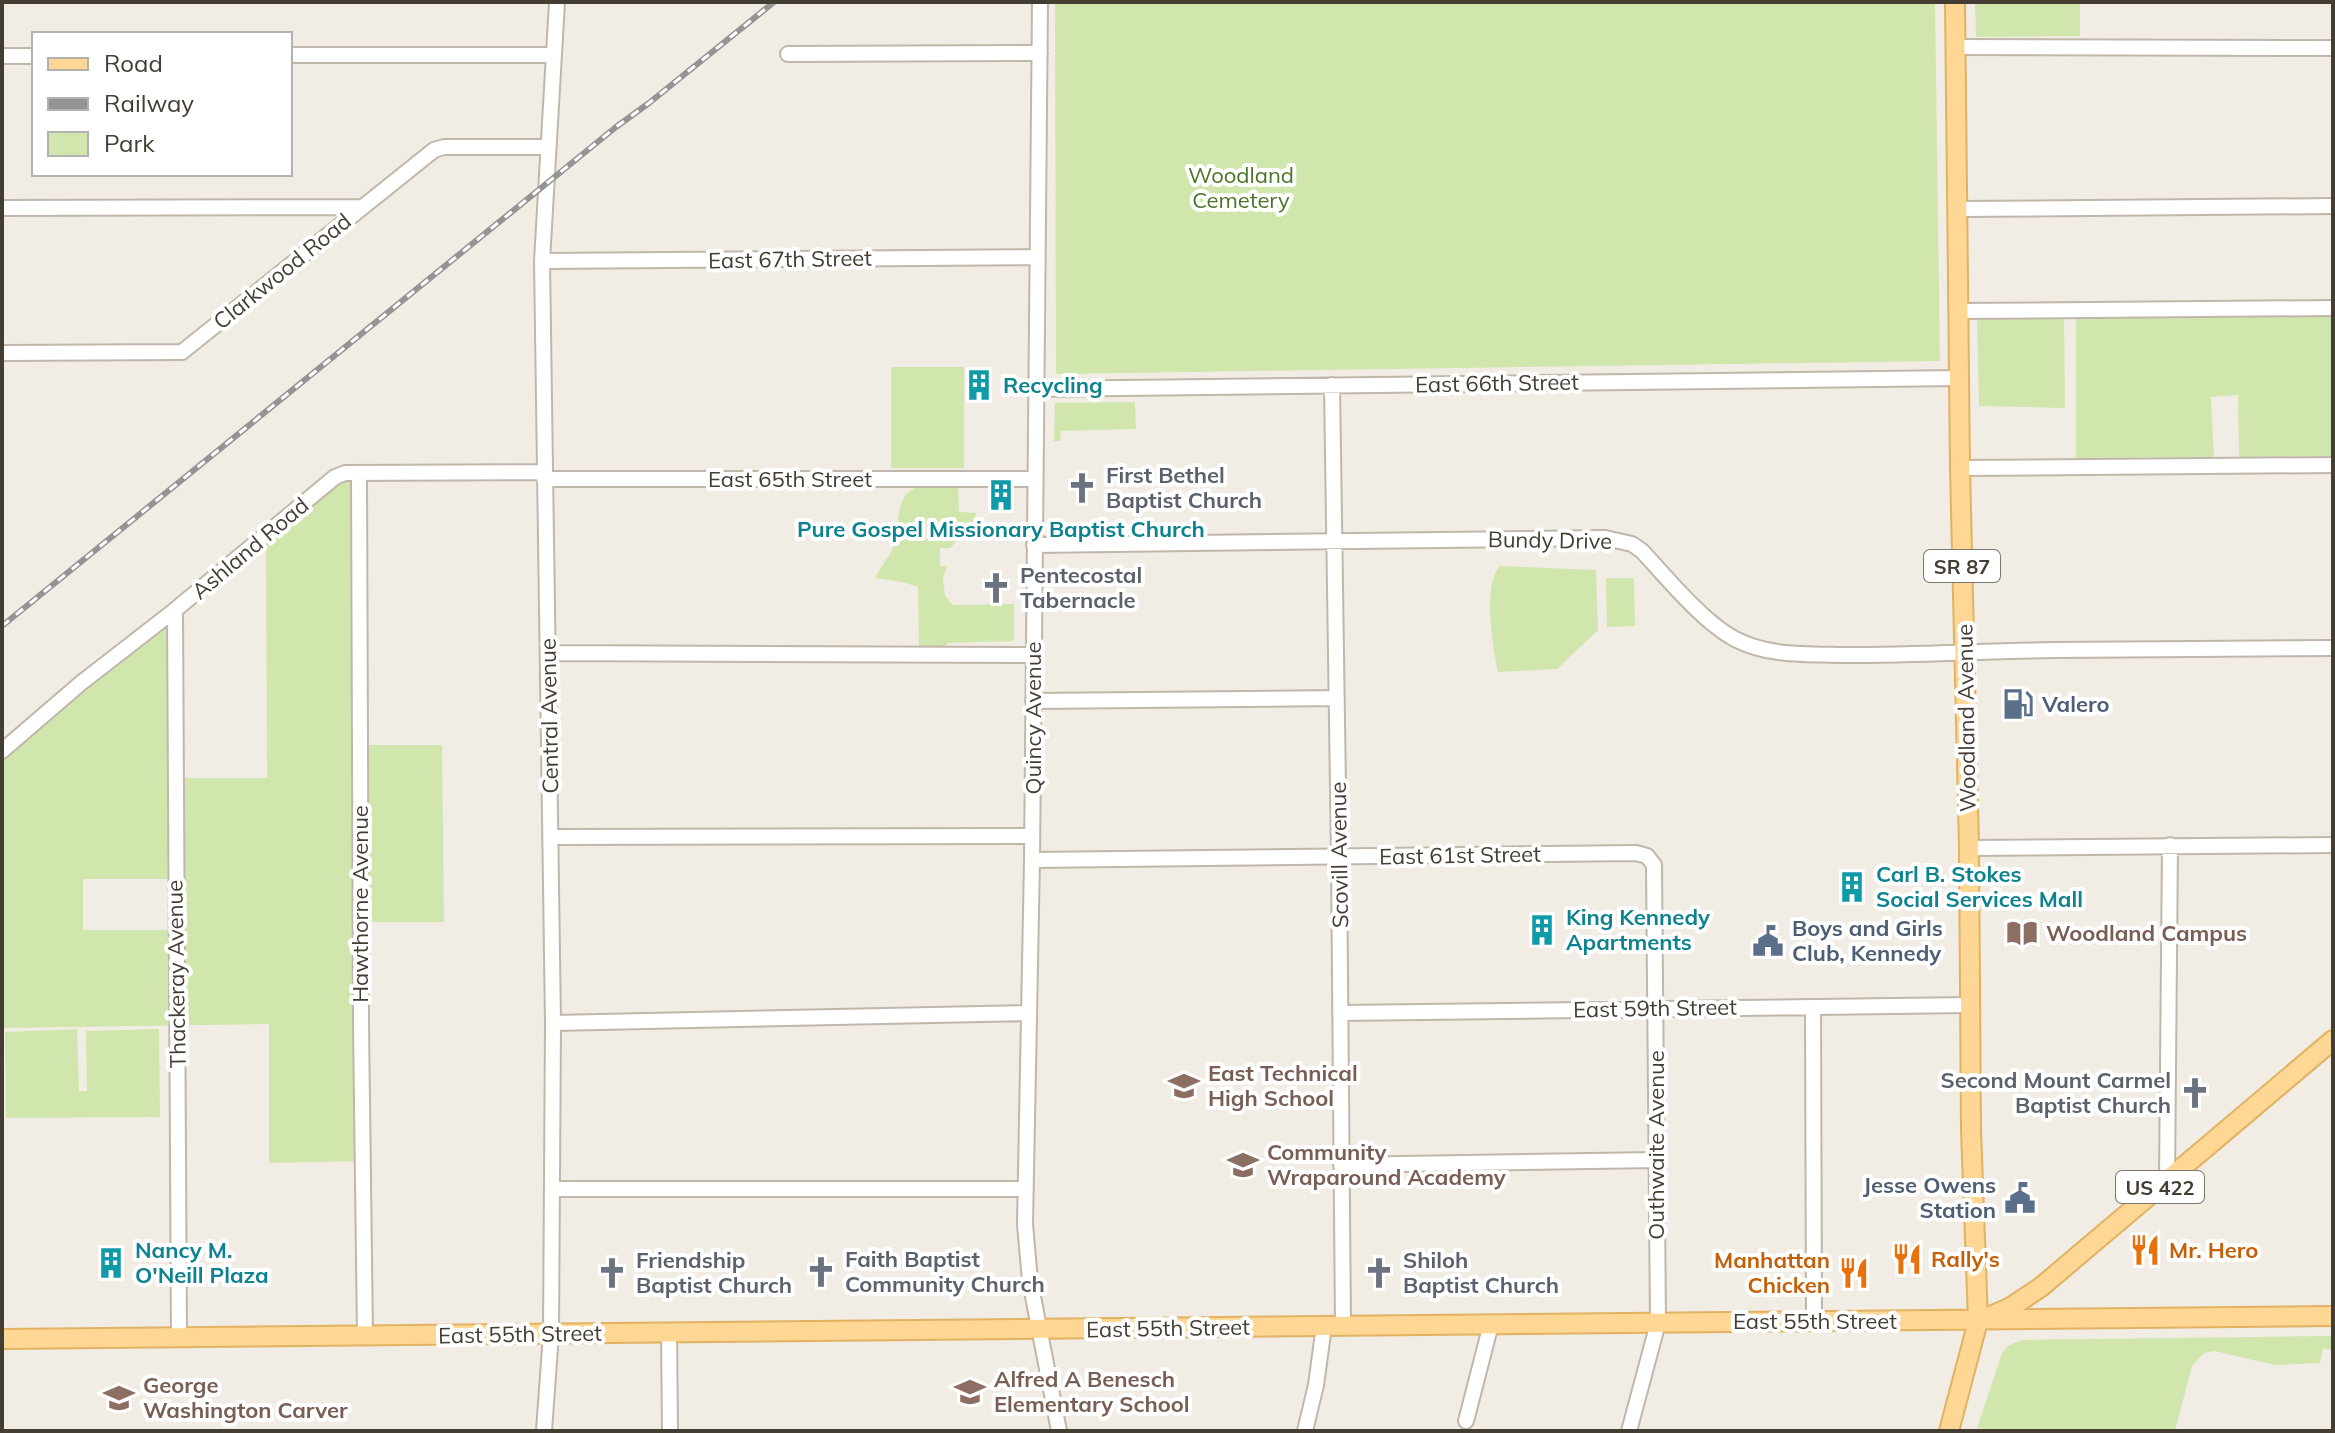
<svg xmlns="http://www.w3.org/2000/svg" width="2335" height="1433" viewBox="0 0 2335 1433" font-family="Mulish,sans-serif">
<rect width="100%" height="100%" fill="#f2ede4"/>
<path fill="#d0e6ad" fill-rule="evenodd" d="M 1055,2 L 1935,2 L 1940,361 L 1056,374 Z
M 1975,2 L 2080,2 L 2080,36 L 1976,37 Z
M 2333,315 L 2333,456 L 2239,457 L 2238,395 L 2211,397 L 2214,457 L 2076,458 L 2076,317 Z
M 2064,317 L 2065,408 L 1979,406 L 1977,318 Z
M 891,367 L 964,367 L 964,468 L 891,468 Z
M 1135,402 L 1136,429 L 1061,431 L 1060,441 L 1054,441 L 1055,403 Z
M 359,473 L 360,745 L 442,745 L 444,922 L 361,922 L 363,1161 L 269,1163 L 269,1024 L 2,1028 L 2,751 L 175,610 L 175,778 L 267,778 L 266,533 L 335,477 ZM 83,879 L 175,879 L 176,930 L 83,930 Z
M 958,484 L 959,512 L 976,513 L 975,521 L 950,548 L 940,548 L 940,566 L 947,566 L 943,578 L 945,596 L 953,605 L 1014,604 L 1014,641 L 948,643 L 944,648 L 919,646 L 918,587 L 903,582 L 875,578 C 880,567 890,557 894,545 C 897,533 898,510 902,502 C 911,479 939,485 958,484 Z
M 1500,566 L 1596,570 L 1598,630 L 1557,669 L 1498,672 C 1493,647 1482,586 1500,566 Z
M 1606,578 L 1634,578 L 1635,626 L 1607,627 Z
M 77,1029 L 79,1091 L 87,1091 L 86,1031 L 159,1029 L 160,1117 L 6,1118 L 5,1032 Z
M 2333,1336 L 2333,1351 L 2323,1348 L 2320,1363 L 2275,1365 L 2214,1351 L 2204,1353 L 2192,1366 L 2175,1431 L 2005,1431 L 1977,1428 L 2002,1353 L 2008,1346 L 2022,1340 Z"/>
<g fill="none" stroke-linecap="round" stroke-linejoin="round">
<defs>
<path id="minor" d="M 1040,2 L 1032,860 L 1025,1224 L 1030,1281 L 1059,1431
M 1956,47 L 2333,48
M 788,54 L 1040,53
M 290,55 L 554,55
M 2,56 L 34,56
M 2,208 L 362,207
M 1958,209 L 2333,206
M 542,261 L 1037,257
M 1958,311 L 2333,308
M 2,353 L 182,352 L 434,150 L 444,147 L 548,147
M 1332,385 L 1339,856 L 1343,1326
M 1036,389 L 1959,378
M 1960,468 L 2333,465
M 359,473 L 361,1024 L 365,1336
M 544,479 L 1035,479
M 1034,545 L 1605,538 L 1632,544 L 1642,551 C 1667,578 1703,622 1735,639 C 1769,657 1809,654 1848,655 C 1916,655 1985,651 2054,650 C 2147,649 2240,649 2333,648
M 175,610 L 179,1338
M 549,653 L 1033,655
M 1033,701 L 1337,698
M 2,751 L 81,683 L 175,610 L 335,477 L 345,473 L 544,472
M 550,837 L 1032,836
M 1969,848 L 2333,845
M 1032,860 L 1636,853 L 1647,856 L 1654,865 L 1658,1323 L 1629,1431
M 1813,1007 L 1814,1321
M 1340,1013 L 1970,1005
M 553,1023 L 1029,1013
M 1341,1165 L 1657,1160
M 2167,1181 L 2170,845
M 552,1189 L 1026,1189
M 669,1333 L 670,1431
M 1466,1421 L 1491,1324
M 544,1431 L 551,1334 L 553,1023 L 542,261 L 557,2
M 1305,1431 L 1316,1385 L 1324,1326"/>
<path id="major" d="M 1988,1317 L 2011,1307 L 2041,1287 L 2333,1040
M 2,1339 L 2333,1316
M 1949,1431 L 1978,1321 L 1971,1130 L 1969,848 L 1960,468 L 1955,2"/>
</defs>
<use href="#minor" stroke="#c0b7aa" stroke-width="18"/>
<use href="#major" stroke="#e1b263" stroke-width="22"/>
<use href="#minor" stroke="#fff" stroke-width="14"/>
<use href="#major" stroke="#fdd793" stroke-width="18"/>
<defs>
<path id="rail" d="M 2,626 L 616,127 L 649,103 L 774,2"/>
</defs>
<use href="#rail" stroke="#949494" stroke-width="6"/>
<use href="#rail" stroke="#fff" stroke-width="3" stroke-dasharray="9" stroke-linecap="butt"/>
</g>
<defs>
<symbol id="building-bare" viewBox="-9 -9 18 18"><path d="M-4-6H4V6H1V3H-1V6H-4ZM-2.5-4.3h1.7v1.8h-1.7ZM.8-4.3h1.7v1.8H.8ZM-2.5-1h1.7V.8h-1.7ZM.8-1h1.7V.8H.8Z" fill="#0f9aa8" stroke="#fff" stroke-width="2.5" paint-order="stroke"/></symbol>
<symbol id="church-bare" viewBox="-9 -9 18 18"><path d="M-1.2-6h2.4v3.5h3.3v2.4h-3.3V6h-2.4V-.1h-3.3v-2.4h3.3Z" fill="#6b7280" stroke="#fff" stroke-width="2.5" paint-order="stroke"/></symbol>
<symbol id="fuel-bare" viewBox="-9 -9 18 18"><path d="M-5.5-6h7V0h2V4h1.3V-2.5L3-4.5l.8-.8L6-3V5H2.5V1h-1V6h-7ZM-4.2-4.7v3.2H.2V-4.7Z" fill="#5c6f8a" stroke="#fff" stroke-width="2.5" paint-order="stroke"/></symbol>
<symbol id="library-bare" viewBox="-9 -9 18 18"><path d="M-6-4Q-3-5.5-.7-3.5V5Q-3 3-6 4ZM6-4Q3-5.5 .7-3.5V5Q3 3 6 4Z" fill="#8d6e63" stroke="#fff" stroke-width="2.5" paint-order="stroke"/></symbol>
<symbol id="civic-bare" viewBox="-9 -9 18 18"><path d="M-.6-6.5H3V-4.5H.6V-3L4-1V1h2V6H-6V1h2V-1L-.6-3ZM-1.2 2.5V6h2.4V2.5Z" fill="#5c6f8a" stroke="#fff" stroke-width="2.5" paint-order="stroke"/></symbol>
<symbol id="university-bare" viewBox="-9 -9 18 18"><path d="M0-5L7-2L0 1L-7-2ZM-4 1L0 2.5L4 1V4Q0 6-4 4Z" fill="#8d6e63" stroke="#fff" stroke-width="2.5" paint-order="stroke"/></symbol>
<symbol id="school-bare" viewBox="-9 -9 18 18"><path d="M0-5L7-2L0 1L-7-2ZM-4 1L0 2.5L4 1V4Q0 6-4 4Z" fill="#8d6e63" stroke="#fff" stroke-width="2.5" paint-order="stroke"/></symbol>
<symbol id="restaurant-bare" viewBox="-9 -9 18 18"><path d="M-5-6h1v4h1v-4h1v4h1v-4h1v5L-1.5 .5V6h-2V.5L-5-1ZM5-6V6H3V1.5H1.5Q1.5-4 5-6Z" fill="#e8710a" stroke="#fff" stroke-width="2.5" paint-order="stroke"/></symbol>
</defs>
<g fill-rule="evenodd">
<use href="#building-bare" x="957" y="363" width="44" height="44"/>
<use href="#church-bare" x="1060" y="466" width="44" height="44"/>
<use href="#building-bare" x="979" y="473" width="44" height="44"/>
<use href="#church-bare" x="974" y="566" width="44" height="44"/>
<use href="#fuel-bare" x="1996" y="682" width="44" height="44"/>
<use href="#building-bare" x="1830" y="865" width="44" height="44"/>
<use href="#building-bare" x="1520" y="908" width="44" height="44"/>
<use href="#library-bare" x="2000" y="911" width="44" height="44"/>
<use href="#civic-bare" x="1746" y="919" width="44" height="44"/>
<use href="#university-bare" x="1162" y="1064" width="44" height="44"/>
<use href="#church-bare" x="2173" y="1071" width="44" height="44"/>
<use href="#school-bare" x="1221" y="1143" width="44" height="44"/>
<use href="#civic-bare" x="1998" y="1176" width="44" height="44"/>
<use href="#restaurant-bare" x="2123" y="1228" width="44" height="44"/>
<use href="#restaurant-bare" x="1885" y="1237" width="44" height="44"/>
<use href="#building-bare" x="89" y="1241" width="44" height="44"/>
<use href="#church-bare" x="799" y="1250" width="44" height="44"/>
<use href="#church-bare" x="590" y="1251" width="44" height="44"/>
<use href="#church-bare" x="1357" y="1251" width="44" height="44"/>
<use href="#restaurant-bare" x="1832" y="1251" width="44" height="44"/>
<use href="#school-bare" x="948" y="1370" width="44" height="44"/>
<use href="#school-bare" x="97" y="1376" width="44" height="44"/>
</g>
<g text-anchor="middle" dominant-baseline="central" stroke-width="8" stroke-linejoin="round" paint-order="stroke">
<g fill="#fff" stroke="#7c7771" stroke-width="2">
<rect x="1924" y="550" width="76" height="32" rx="6"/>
<rect x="2116" y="1171" width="88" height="32" rx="6"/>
</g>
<g font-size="20" font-weight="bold" fill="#443d34">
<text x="1962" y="566">SR 87</text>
<text x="2160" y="1187">US 422</text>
</g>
<g font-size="22" fill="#4b7429" stroke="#fff">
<text x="1241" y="175">Woodland<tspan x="1241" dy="25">Cemetery</tspan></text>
</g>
<g font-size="22" fill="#443d34" stroke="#fff">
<text transform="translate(790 259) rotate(-1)">East 67th Street</text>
<text transform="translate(282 271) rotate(-39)">Clarkwood Road</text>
<text transform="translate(1497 383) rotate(-1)">East 66th Street</text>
<text x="790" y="479">East 65th Street</text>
<text transform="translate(1550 540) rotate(1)">Bundy Drive</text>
<text transform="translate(250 548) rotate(-40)">Ashland Road</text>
<text transform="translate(549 716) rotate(-91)">Central Avenue</text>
<text transform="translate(1033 718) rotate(-90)">Quincy Avenue</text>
<text transform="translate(1966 718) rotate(-91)">Woodland Avenue</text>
<text transform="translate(1339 855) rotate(-91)">Scovill Avenue</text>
<text transform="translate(1460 855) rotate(-1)">East 61st Street</text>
<text transform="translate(360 904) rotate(-90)">Hawthorne Avenue</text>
<text transform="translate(176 974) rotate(-91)">Thackeray Avenue</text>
<text transform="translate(1655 1008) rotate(-1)">East 59th Street</text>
<text transform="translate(1656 1145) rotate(-90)">Outhwaite Avenue</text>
<text x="1815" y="1321">East 55th Street</text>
<text transform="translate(1168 1328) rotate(-1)">East 55th Street</text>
<text transform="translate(520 1334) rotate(-1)">East 55th Street</text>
</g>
<g font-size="22" font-weight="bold" fill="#0d838f" stroke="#fff" text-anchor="start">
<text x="1003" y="385">Recycling</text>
<text x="1001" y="529" text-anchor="middle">Pure Gospel Missionary Baptist Church</text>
<text x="1876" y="874">Carl B. Stokes<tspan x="1876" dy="25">Social Services Mall</tspan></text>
<text x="1566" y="917">King Kennedy<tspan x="1566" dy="25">Apartments</tspan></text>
<text x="135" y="1250">Nancy M.<tspan x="135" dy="25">O'Neill Plaza</tspan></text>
</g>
<g font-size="22" font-weight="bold" fill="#5b616d" stroke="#fff" text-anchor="start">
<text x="1106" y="475">First Bethel<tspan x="1106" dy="25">Baptist Church</tspan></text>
<text x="1020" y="575">Pentecostal<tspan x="1020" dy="25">Tabernacle</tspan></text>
<text x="2171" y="1080" text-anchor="end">Second Mount Carmel<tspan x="2171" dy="25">Baptist Church</tspan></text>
<text x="845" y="1259">Faith Baptist<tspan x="845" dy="25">Community Church</tspan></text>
<text x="636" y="1260">Friendship<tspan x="636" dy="25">Baptist Church</tspan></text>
<text x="1403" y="1260">Shiloh<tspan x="1403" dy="25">Baptist Church</tspan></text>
</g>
<g font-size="22" font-weight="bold" fill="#4e5e75" stroke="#fff" text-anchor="start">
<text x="2042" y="704">Valero</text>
<text x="1792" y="928">Boys and Girls<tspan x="1792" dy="25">Club, Kennedy</tspan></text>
<text x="1996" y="1185" text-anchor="end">Jesse Owens<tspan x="1996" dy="25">Station</tspan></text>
</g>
<g font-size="22" font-weight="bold" fill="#785e54" stroke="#fff" text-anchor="start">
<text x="2046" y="933">Woodland Campus</text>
<text x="1208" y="1073">East Technical<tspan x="1208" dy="25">High School</tspan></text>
<text x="1267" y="1152">Community<tspan x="1267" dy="25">Wraparound Academy</tspan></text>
<text x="994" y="1379">Alfred A Benesch<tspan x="994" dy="25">Elementary School</tspan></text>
<text x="143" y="1385">George<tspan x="143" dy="25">Washington Carver</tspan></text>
</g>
<g font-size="22" font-weight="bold" fill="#c56008" stroke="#fff" text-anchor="start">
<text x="2169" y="1250">Mr. Hero</text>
<text x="1931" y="1259">Rally's</text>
<text x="1830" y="1260" text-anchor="end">Manhattan<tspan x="1830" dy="25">Chicken</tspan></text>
</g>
</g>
<rect width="2335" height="1433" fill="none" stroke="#443d34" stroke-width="8"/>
<rect x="32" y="32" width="260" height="144" fill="#ffffff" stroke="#b4b1ae" stroke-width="2"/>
<rect x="48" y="58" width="40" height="12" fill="#fdd793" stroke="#b4b1ae" stroke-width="2"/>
<text x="104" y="72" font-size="24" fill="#443d34">Road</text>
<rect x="48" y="98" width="40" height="12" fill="#949494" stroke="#b4b1ae" stroke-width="2"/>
<text x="104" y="112" font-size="24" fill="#443d34">Railway</text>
<rect x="48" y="132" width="40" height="24" fill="#d0e6ad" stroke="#b4b1ae" stroke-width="2"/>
<text x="104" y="152" font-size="24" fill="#443d34">Park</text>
</svg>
